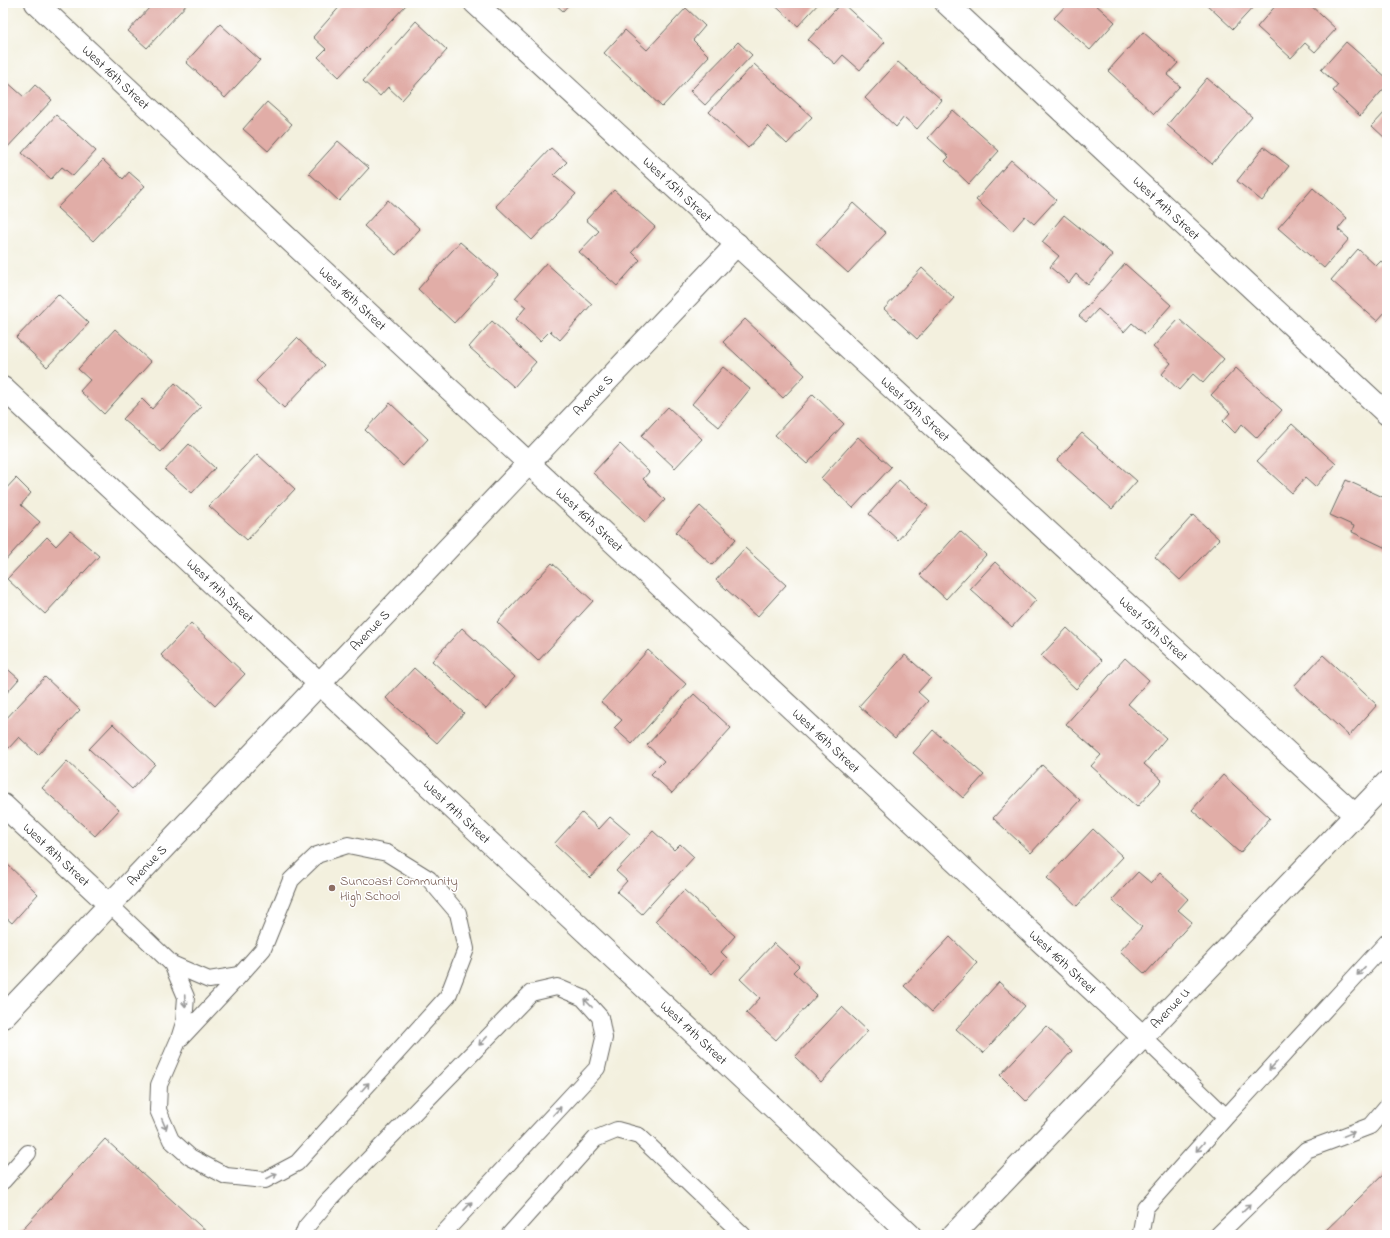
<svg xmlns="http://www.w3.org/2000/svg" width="1390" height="1238" viewBox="0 0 1390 1238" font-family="'Indie Flower',sans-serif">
<rect width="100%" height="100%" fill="#fff"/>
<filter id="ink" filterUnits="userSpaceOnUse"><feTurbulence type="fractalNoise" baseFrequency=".025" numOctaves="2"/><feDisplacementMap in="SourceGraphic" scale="8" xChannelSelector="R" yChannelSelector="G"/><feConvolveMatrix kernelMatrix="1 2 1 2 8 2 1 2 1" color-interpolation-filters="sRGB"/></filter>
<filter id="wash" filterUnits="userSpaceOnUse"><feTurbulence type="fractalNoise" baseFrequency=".012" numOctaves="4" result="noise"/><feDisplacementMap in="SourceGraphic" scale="16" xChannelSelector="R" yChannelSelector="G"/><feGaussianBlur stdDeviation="0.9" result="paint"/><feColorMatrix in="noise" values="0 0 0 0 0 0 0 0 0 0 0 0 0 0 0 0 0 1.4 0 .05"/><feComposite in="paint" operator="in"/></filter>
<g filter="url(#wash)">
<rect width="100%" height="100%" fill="#f3f0de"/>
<g id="blocks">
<path fill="#e1ada7" d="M 145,3 L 188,3 L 147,48 L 128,31 L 150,7 Z
M 343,3 L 404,3 L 406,5 L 339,77 L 318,57 L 326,49 L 313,37 Z
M 554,3 L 570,3 L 563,11 Z
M 772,3 L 819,3 L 798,26 Z
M 841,3 L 842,3 L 885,42 L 860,70 L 843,55 L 835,64 L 808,40 Z
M 1068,3 L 1094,3 L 1115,22 L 1090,50 L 1054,18 Z
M 1205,3 L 1257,3 L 1233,29 Z
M 1278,3 L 1308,3 L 1336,29 L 1315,52 L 1305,43 L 1291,58 L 1257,27 Z
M 686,8 L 705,26 L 693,40 L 709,56 L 662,107 L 604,53 L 625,30 L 647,50 Z
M 416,21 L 447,50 L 402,100 L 388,87 L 380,96 L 363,81 Z
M 220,24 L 260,60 L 225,98 L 186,62 Z
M 1143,32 L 1178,63 L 1167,75 L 1180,86 L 1154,114 L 1108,71 Z
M 738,42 L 752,55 L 705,105 L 690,91 Z
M 1346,42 L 1387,78 L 1387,85 L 1360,116 L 1333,91 L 1338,85 L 1321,70 Z
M 898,62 L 942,100 L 917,129 L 904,117 L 896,127 L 865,98 Z
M 754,64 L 812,117 L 787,144 L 768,126 L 748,148 L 709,112 Z
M 1207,78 L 1252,117 L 1212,164 L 1167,125 Z
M 6,81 L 24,97 L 35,85 L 52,100 L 4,151 L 3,150 L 3,84 Z
M 267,102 L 292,124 L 268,151 L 243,129 Z
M 953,110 L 999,151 L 969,184 L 945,161 L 949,157 L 928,138 Z
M 1387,110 L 1387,140 L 1372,126 Z
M 56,115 L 96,151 L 73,176 L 62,167 L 51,179 L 22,153 Z
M 338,141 L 369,168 L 339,201 L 309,173 Z
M 1264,147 L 1289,166 L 1262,201 L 1237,181 Z
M 551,148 L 567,162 L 554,175 L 576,194 L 532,240 L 496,206 Z
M 103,160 L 123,179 L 129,172 L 145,186 L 93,241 L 57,208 Z
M 1011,160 L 1056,200 L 1034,224 L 1025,216 L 1012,231 L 976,200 Z
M 1313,188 L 1347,218 L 1338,229 L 1349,239 L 1324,268 L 1278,228 Z
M 614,190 L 655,227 L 632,252 L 640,260 L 617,286 L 579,252 L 599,231 L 586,220 Z
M 388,200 L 420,229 L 396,255 L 364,226 Z
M 853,203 L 886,233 L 848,273 L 816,244 Z
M 1064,215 L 1113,255 L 1088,285 L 1076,274 L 1069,283 L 1050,267 L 1059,256 L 1042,242 Z
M 460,242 L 498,275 L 454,323 L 418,289 Z
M 1358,249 L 1376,266 L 1381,261 L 1387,266 L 1387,310 L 1377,321 L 1331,280 Z
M 546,263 L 592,304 L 560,340 L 550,331 L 540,341 L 516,319 L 526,307 L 515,298 Z
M 1125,264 L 1171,305 L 1145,334 L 1132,323 L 1124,332 L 1098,309 L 1086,322 L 1079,316 Z
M 922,268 L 954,298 L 917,339 L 884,309 Z
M 58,294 L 89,323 L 47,367 L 16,338 Z
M 745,319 L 805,375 L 783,398 L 723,342 Z
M 1179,319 L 1224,359 L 1203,383 L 1193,374 L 1179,390 L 1162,374 L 1171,363 L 1153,347 Z
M 492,321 L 536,362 L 514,387 L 469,347 Z
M 115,329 L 151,362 L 104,414 L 80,391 L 90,380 L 78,369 Z
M 297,338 L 325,365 L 284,408 L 256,381 Z
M 723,367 L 750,389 L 719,427 L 692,404 Z
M 1236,368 L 1282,410 L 1257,438 L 1242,424 L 1235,433 L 1223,421 L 1230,413 L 1211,395 Z
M 175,383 L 201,407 L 161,452 L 123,419 L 142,399 L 152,409 Z
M 813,394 L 844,424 L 807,464 L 775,435 Z
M 390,403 L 428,439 L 403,466 L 365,430 Z
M 668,407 L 702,439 L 675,468 L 641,436 Z
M 1292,424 L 1336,464 L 1315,487 L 1305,478 L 1292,493 L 1257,461 Z
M 1082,433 L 1137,481 L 1112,509 L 1057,460 Z
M 858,437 L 891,467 L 853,508 L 821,478 Z
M 189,444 L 215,468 L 192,493 L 165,470 Z
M 620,444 L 649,472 L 643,479 L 665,500 L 645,522 L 593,473 Z
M 257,454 L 295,489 L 247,540 L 209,506 Z
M 16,478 L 31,493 L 21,505 L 40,522 L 3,563 L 3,492 Z
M 899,480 L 928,506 L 898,540 L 869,514 Z
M 1346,480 L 1387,499 L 1386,548 L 1352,532 L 1354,526 L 1330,515 Z
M 700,506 L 736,539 L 712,565 L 676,532 Z
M 1193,515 L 1219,539 L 1180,580 L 1155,557 Z
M 70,531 L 99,556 L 45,614 L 7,579 L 47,537 L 56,546 Z
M 960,531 L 986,555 L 946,599 L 920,575 Z
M 745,548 L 786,585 L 757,617 L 716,580 Z
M 995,562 L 1036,600 L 1012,627 L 970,589 Z
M 552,563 L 593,601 L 538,661 L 497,622 Z
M 191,623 L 245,674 L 215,706 L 161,655 Z
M 462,628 L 515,677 L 486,709 L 432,661 Z
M 1067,628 L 1102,661 L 1076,689 L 1041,656 Z
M 648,650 L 686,684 L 632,744 L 614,728 L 622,720 L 601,702 Z
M 905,655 L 931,678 L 918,692 L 928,701 L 895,738 L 859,706 Z
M 1323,655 L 1377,705 L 1349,736 L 1294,686 Z
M 1125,658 L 1149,680 L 1128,704 L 1166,738 L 1144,764 L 1162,780 L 1137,807 L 1091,766 L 1101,755 L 1066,724 Z
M 3,665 L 19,679 L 3,697 Z
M 414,668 L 464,713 L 437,743 L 386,698 Z
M 45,677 L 80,710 L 38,755 L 19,737 L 8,749 L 3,743 L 3,722 Z
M 694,694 L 731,728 L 672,793 L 651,774 L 664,761 L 647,745 Z
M 113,724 L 155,764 L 132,789 L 89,749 Z
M 933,730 L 984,775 L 963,798 L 913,753 Z
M 67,761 L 119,810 L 95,836 L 42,788 Z
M 1042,765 L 1080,800 L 1031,853 L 993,818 Z
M 1223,775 L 1270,818 L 1240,853 L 1192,810 Z
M 582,813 L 599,829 L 610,817 L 630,834 L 590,878 L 554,844 Z
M 1093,829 L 1123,857 L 1077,906 L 1047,878 Z
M 653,831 L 674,850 L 680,844 L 694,857 L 642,914 L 617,892 L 627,881 L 616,871 Z
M 3,860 L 38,894 L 12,923 L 3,915 Z
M 1138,872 L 1151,883 L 1160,873 L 1188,899 L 1178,910 L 1192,922 L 1145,974 L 1120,951 L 1142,927 L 1112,900 Z
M 684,890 L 735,936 L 721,952 L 727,958 L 712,974 L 655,921 Z
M 950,937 L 977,963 L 932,1012 L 904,986 Z
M 774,943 L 799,966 L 793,972 L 817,995 L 776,1040 L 746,1013 L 760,998 L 740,979 Z
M 999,982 L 1025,1006 L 983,1053 L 956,1029 Z
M 842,1007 L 868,1031 L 821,1082 L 795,1057 Z
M 1046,1026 L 1072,1051 L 1026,1101 L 1000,1075 Z
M 105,1139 L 210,1235 L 17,1235 Z
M 1387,1171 L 1387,1235 L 1321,1235 Z"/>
</g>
</g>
<g filter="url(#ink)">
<use href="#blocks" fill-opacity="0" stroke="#676660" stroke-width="1"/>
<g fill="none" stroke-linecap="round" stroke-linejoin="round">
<defs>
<path id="lane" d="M 110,905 L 172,964 L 209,980 L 240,975 L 263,949 L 291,880 L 317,855 L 348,845 L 387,853 L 429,879 L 458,913 L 466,949 L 448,996 L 297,1163 L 265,1180 L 226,1176 L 190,1157 L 171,1140 L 158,1110 L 159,1085 L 179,1039 L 184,1023 L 186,997 L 172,964
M 1143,1037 L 1226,1117
M 181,1038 L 240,975
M 3,1181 L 28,1153
M 303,1235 L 306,1227 L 328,1201 L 531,993 L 557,987 L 583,998 L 600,1017 L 604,1038 L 597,1068 L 442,1235
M 509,1235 L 595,1139 L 617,1130 L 639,1136 L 743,1235
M 1143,1235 L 1141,1232 L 1145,1208 L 1226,1117 L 1387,942
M 1218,1235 L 1306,1150 L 1328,1142 L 1370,1126 L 1387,1106"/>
<g id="street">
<path id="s1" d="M 36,3 L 1143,1037"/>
<path id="s2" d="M 475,3 L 1355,815"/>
<path id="s3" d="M 946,3 L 1387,414"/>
<path id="s4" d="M 3,388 L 910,1235"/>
<path id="s5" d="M 3,805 L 110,905"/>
<path id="s6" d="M 3,1017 L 737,244"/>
<path id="s7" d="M 953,1235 L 1387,782"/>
</g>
</defs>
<use href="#lane" stroke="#676660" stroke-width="18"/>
<use href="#street" stroke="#676660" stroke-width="24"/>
<use href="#lane" stroke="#fff" stroke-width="16"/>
<use href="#street" stroke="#fff" stroke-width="22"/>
</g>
<defs><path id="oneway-shaft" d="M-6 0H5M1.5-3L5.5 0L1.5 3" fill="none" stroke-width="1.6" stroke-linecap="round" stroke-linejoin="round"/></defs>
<g stroke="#999">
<use href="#oneway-shaft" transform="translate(1361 971) rotate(133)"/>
<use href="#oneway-shaft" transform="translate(185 1001) rotate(87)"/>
<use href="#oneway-shaft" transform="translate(588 1003) rotate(-134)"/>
<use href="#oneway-shaft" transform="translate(483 1041) rotate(134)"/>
<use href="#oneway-shaft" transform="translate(1273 1066) rotate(133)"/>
<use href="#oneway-shaft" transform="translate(365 1087) rotate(-48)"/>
<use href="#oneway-shaft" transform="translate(557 1111) rotate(-47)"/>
<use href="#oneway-shaft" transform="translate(164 1124) rotate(67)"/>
<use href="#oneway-shaft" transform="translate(1349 1134) rotate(-22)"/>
<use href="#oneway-shaft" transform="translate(1200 1147) rotate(132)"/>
<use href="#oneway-shaft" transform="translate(272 1176) rotate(-28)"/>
<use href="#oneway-shaft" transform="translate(468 1206) rotate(-47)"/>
<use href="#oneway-shaft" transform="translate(1246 1208) rotate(-44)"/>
</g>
</g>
<circle fill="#8d6e63" stroke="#fff" stroke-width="1.5" cx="332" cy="888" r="4"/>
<g text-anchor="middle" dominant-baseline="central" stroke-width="3" stroke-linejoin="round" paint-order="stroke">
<g font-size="13" fill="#1c1c1c" stroke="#fff">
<text stroke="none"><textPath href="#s1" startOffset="109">West 16th Street</textPath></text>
<text stroke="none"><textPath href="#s2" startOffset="275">West 15th Street</textPath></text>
<text stroke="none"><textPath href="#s3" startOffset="301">West 14th Street</textPath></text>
<text stroke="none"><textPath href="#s1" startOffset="433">West 16th Street</textPath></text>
<text stroke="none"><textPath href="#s6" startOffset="857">Avenue S</textPath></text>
<text stroke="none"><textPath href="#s2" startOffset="599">West 15th Street</textPath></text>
<text stroke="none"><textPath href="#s1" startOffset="757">West 16th Street</textPath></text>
<text stroke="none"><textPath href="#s4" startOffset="297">West 17th Street</textPath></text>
<text stroke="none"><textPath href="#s2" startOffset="923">West 15th Street</textPath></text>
<text stroke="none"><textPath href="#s6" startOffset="533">Avenue S</textPath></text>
<text stroke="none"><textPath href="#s1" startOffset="1081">West 16th Street</textPath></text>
<text stroke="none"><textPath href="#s4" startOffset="621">West 17th Street</textPath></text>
<text stroke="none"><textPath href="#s5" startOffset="73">West 18th Street</textPath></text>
<text stroke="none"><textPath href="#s6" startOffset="209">Avenue S</textPath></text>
<text stroke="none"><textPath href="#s1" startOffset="1405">West 16th Street</textPath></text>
<text stroke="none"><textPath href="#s7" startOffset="314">Avenue U</textPath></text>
<text stroke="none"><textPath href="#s4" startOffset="945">West 17th Street</textPath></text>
</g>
<g font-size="13" fill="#785e54" stroke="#fff" text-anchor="start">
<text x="340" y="881">Suncoast Community<tspan x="340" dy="15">High School</tspan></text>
</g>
</g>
<rect width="1390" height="1238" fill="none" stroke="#fff" stroke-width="16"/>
</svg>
